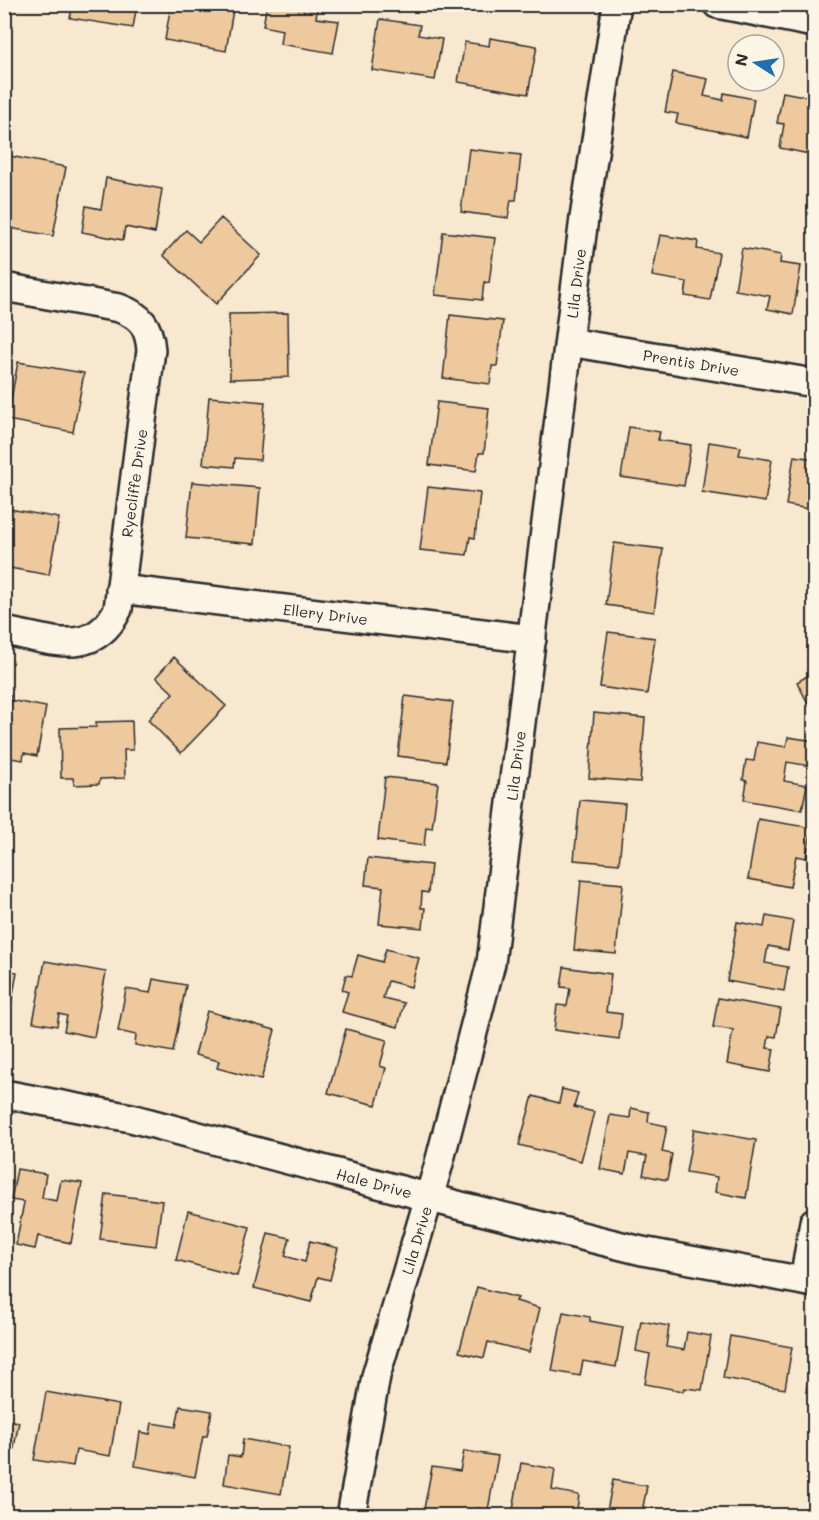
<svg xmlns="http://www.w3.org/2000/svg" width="819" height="1520" viewBox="0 0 819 1520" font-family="Mali,sans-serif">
<rect width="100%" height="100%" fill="#f8e8d0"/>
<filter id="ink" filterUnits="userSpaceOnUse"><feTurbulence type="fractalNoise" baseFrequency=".0167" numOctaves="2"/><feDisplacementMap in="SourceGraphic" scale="12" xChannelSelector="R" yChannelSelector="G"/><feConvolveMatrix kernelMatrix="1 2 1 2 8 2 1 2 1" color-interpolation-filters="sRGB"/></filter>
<g filter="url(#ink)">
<path fill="#eec99e" stroke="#2b2b2b" stroke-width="1.5" d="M 73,4 L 137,4 L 133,28 L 70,18 Z
M 171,4 L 200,4 L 233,10 L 226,51 L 165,40 Z
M 267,4 L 318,5 L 316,18 L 339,21 L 333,53 L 280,44 L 282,30 L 263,26 Z
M 380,19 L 420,25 L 418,35 L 442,39 L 435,80 L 372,70 Z
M 490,38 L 537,46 L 528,94 L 458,82 L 465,42 L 489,46 Z
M 673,72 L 708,79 L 704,96 L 723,100 L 724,93 L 754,99 L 747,137 L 676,123 L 678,114 L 665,112 Z
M 783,92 L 814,98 L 814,155 L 780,148 L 784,124 L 777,123 Z
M 469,149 L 521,155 L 516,200 L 511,200 L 508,218 L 461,212 Z
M 10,156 L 66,167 L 53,236 L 4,227 L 4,186 Z
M 106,178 L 162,189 L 155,233 L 125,227 L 123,240 L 82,232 L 86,206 L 101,209 Z
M 221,218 L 261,255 L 216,304 L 163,255 L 186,230 L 199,242 Z
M 443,232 L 495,238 L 489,283 L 484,282 L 482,300 L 435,295 Z
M 660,235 L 698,241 L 697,249 L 719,253 L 710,300 L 685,296 L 687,282 L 652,276 Z
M 742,248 L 781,255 L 780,263 L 801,266 L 793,314 L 767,309 L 770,296 L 735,290 Z
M 288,313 L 289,377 L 230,379 L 229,314 Z
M 450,315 L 503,321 L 497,366 L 492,366 L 490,384 L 443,378 Z
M 18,362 L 84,373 L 73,432 L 7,420 Z
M 209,397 L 265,402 L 260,460 L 235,458 L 234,467 L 203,464 Z
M 437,402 L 489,408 L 484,453 L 479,453 L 476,471 L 429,465 Z
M 629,427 L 660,432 L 658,440 L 691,445 L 684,486 L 621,477 Z
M 709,442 L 741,447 L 739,455 L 772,460 L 765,502 L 702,492 Z
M 794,456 L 814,459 L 814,510 L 786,505 Z
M 192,482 L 260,488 L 255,544 L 186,538 Z
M 428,487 L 480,493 L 475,538 L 470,537 L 467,555 L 420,550 Z
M 4,508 L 59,518 L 49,575 L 4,567 Z
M 614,543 L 663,549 L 654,612 L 606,605 Z
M 608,632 L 655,638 L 647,694 L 600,687 Z
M 174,657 L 226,706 L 181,753 L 148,720 L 173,693 L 156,677 Z
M 814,672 L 814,715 L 797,682 Z
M 4,694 L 11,695 L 9,700 L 46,707 L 37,756 L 24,753 L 23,760 L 4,757 Z
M 405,696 L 453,702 L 446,762 L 398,756 Z
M 594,713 L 645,718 L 640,782 L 589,778 Z
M 132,721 L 133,750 L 124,750 L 125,778 L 100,779 L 99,784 L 74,785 L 73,778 L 61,778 L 60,728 L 96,727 L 96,722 Z
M 788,737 L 814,741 L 810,766 L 787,762 L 784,781 L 807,785 L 802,810 L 744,800 L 747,781 L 743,780 L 746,760 L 754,761 L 757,742 L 786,747 Z
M 385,777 L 438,783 L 432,828 L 426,827 L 424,846 L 378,840 Z
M 580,800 L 625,804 L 619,864 L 574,860 Z
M 758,819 L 812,828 L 806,858 L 796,856 L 790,887 L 748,879 Z
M 368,858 L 431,865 L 428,893 L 422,892 L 421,908 L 425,908 L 423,928 L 379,924 L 383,887 L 365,885 Z
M 581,880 L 623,884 L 616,954 L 574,950 Z
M 766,916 L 793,921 L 788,950 L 768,946 L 765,963 L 788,967 L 784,991 L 727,981 L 737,922 L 764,927 Z
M 386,949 L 419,958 L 411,987 L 388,981 L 383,998 L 404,1003 L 398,1027 L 342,1012 L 348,992 L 342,990 L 346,975 L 352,976 L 358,955 L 382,962 Z
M 45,961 L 106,972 L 94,1037 L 64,1031 L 67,1016 L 59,1014 L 57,1026 L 33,1022 Z
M 564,967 L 611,974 L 606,1012 L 622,1014 L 619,1039 L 554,1030 L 557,1005 L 567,1006 L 570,988 L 561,987 Z
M 4,970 L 17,972 L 8,1023 L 4,1022 Z
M 153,979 L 186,985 L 173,1052 L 135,1045 L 136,1035 L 118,1031 L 126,989 L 150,993 Z
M 718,998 L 781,1009 L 776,1037 L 769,1036 L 767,1048 L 774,1049 L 770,1072 L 727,1064 L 733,1030 L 713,1027 Z
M 207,1011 L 275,1030 L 261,1080 L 217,1068 L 219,1061 L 195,1055 Z
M 346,1029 L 387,1040 L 380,1066 L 386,1068 L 376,1105 L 328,1093 Z
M 562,1089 L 578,1093 L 574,1107 L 594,1112 L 581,1161 L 519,1145 L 533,1096 L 559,1103 Z
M 631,1108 L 649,1112 L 648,1122 L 667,1126 L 662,1152 L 672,1154 L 667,1180 L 643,1175 L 647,1156 L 629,1153 L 625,1174 L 600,1169 L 610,1115 L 630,1118 Z
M 694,1129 L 756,1140 L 746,1198 L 715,1192 L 717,1177 L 686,1172 Z
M 17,1169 L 46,1174 L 42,1198 L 57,1201 L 61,1180 L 82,1183 L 71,1243 L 38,1236 L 35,1249 L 16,1245 L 24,1202 L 11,1200 Z
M 106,1194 L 162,1201 L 156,1246 L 100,1239 Z
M 188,1211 L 250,1227 L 237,1276 L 176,1260 Z
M 268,1233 L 290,1238 L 285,1256 L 305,1262 L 310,1241 L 338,1248 L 330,1280 L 318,1277 L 311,1302 L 254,1288 Z
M 477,1287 L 518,1298 L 516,1301 L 540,1308 L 529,1352 L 488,1342 L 484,1358 L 459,1352 Z
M 563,1312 L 590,1317 L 590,1321 L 623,1327 L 616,1367 L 583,1361 L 580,1376 L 552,1371 Z
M 641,1321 L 669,1326 L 666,1347 L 684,1350 L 687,1332 L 711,1336 L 702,1390 L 684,1388 L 683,1391 L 645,1384 L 650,1354 L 636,1351 Z
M 730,1336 L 792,1347 L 785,1389 L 723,1378 Z
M 813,1350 L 814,1350 L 814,1393 L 806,1392 Z
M 46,1392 L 119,1405 L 110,1456 L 76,1450 L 73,1466 L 34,1460 Z
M 180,1406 L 212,1411 L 207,1436 L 203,1436 L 195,1477 L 135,1466 L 140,1432 L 150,1434 L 152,1423 L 176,1427 Z
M 4,1420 L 19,1422 L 10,1468 L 4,1466 Z
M 243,1439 L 289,1447 L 281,1494 L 224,1484 L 228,1455 L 241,1457 Z
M 464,1451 L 498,1456 L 488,1510 L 477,1508 L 475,1516 L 458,1513 L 458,1516 L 423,1514 L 432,1467 L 460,1471 Z
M 521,1463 L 555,1469 L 552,1490 L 579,1495 L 576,1516 L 512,1516 Z
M 613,1480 L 647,1486 L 643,1507 L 671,1512 L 670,1516 L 606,1516 Z"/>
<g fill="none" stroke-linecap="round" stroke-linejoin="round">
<defs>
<g id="street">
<path d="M 717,4 L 814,23"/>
<path d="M 4,287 L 119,308 C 141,316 149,326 151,350 L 118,609 C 93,660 50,639 4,631"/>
<path id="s1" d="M 569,342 L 814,383"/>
<path id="s2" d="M 120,589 L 532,639"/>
<path id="s3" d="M 4,1094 L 131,1118 L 461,1206 L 642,1251 L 814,1283"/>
<path d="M 804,1281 L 814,1222"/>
<path id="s4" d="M 351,1516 L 376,1376 L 438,1167 L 491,963 L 584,218 L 617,4"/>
</g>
</defs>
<use href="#street" stroke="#2b2b2b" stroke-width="32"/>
<path stroke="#2b2b2b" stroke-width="4" stroke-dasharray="1.5 4.5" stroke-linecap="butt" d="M 649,11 L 651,4"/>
<use href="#street" stroke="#fcf5e5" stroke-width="27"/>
</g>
</g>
<g text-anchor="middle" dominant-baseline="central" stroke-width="4.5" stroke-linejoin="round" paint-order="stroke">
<g font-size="15" fill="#2b2b2b" stroke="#fcf5e5">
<text stroke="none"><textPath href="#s4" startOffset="1256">Lila Drive</textPath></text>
<text stroke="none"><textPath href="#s1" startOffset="124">Prentis Drive</textPath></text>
<text transform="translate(134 483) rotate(-82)">Ryecliffe Drive</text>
<text stroke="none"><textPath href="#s2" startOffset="207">Ellery Drive</textPath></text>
<text stroke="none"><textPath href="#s4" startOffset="770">Lila Drive</textPath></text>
<text stroke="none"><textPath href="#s3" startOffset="381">Hale Drive</textPath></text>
<text stroke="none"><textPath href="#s4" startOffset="284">Lila Drive</textPath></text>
</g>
</g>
<rect width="819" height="1520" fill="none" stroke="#fcf5e5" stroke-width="24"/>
<rect x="12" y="12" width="795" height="1496" fill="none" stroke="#2b2b2b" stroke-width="2" filter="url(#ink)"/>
<g transform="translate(756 63) rotate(282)"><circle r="28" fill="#fcf5e5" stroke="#a8a49b" stroke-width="1.5"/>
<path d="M0-4.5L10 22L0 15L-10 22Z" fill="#1f6fb2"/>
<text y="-9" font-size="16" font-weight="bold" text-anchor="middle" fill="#2b2b2b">N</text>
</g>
</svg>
